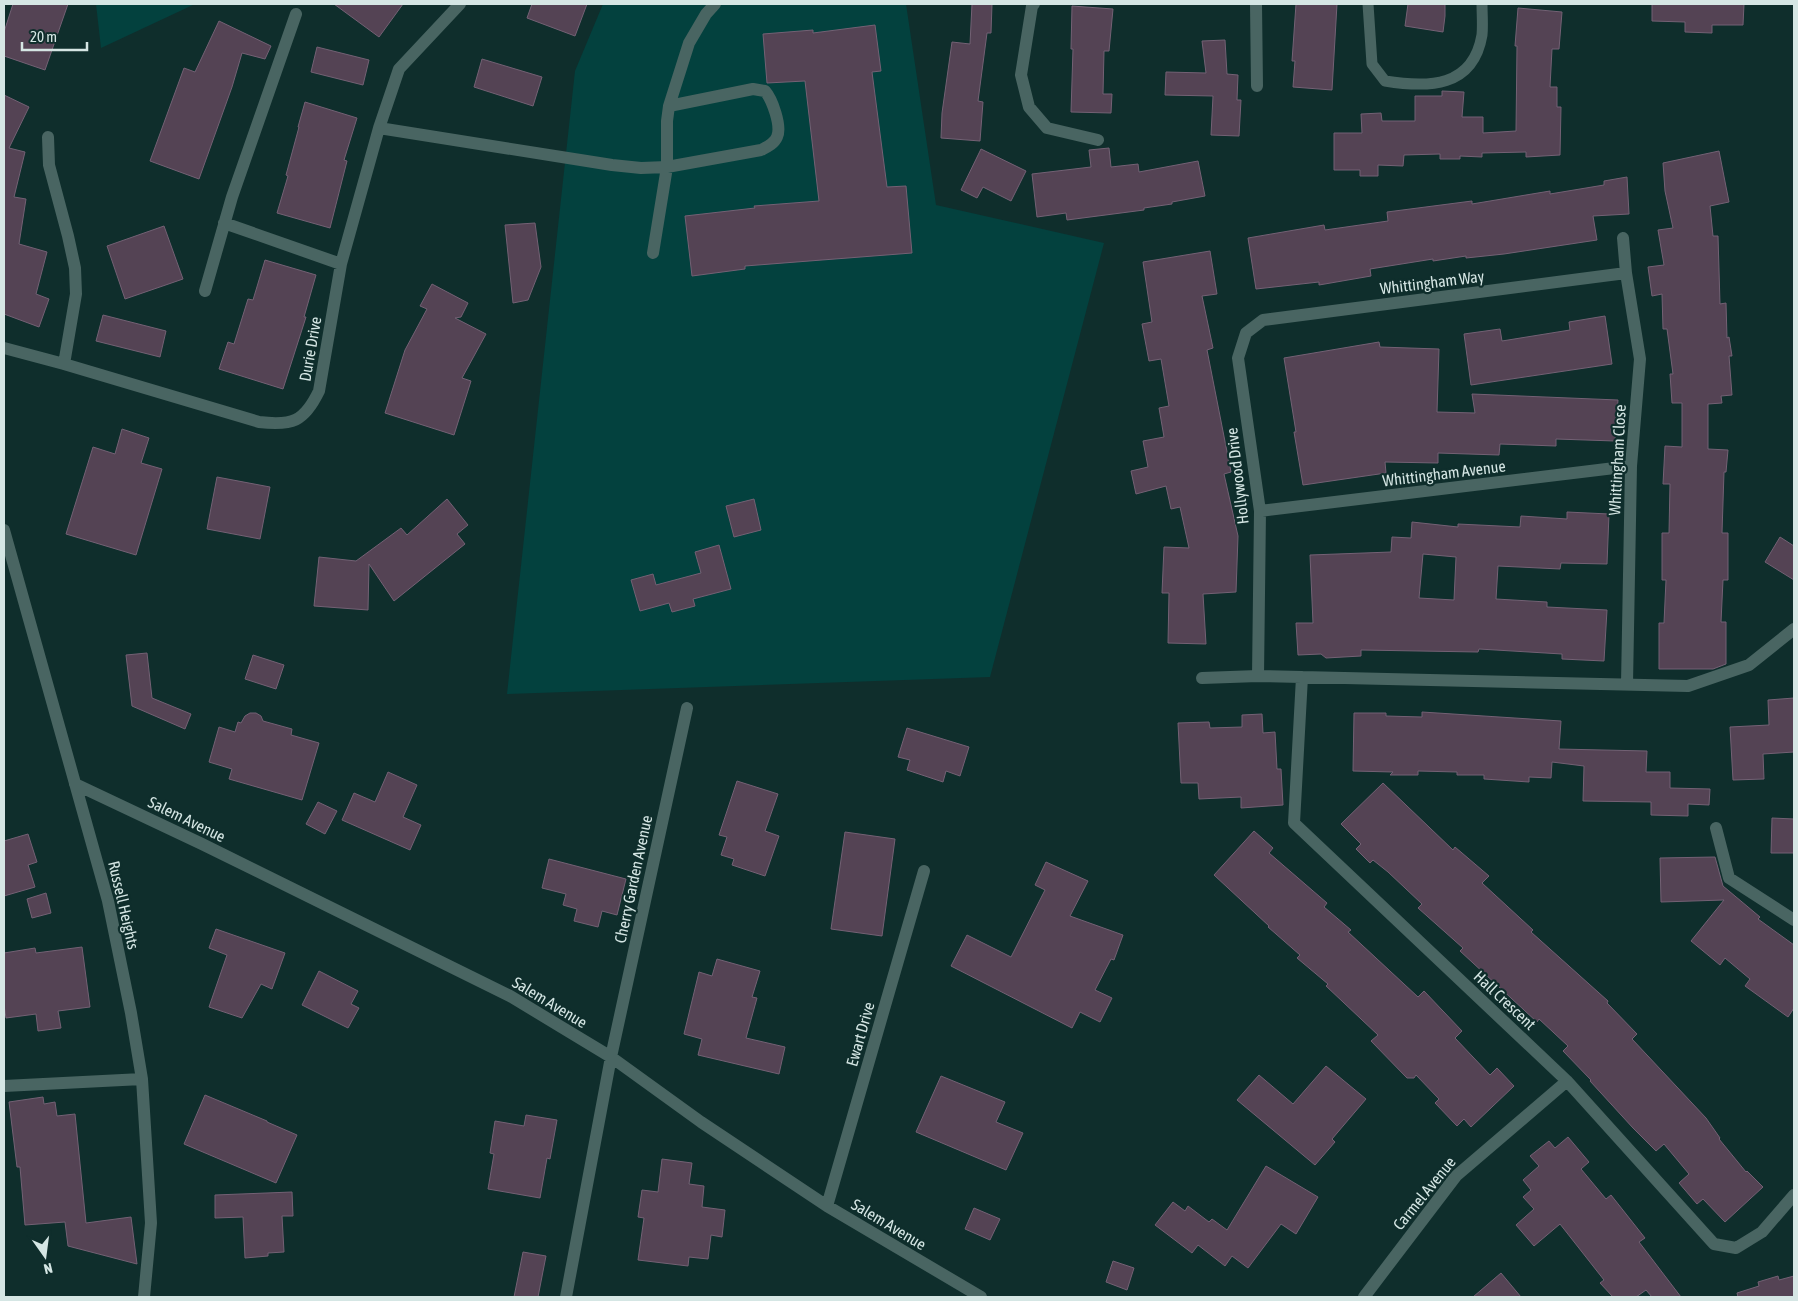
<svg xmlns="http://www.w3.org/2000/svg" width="1798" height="1301" viewBox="0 0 1798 1301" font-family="'Asap Condensed',sans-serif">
<rect width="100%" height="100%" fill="#0f2e2c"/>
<path fill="#03413e" d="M 96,4 L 195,4 L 101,48 Z
M 603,4 L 906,4 L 936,205 L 1104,243 L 990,677 L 507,694 L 575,71 Z"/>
<path fill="#544354" stroke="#736174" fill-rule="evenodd" d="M 13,4 L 68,4 L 45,70 L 4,56 L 4,32 Z
M 334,4 L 403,4 L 379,37 Z
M 532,4 L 587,4 L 575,36 L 527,18 Z
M 972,4 L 992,4 L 991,33 L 987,33 L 978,101 L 983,102 L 980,141 L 941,138 L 942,113 L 952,42 L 970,44 Z
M 1296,4 L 1337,4 L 1332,90 L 1293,87 L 1295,61 L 1292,61 Z
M 1408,4 L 1445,4 L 1445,16 L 1443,32 L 1405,26 Z
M 1652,4 L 1744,4 L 1743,25 L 1712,25 L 1712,33 L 1685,32 L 1685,22 L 1652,21 Z
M 1072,6 L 1113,9 L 1109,51 L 1104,51 L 1103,94 L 1112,94 L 1111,113 L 1071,112 L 1073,49 L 1071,49 Z
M 1518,8 L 1562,12 L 1559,49 L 1552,49 L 1550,87 L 1557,87 L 1557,107 L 1561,107 L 1560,155 L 1526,157 L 1526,152 L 1482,153 L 1482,157 L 1460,156 L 1460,159 L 1440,159 L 1440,154 L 1404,155 L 1403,166 L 1378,165 L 1378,176 L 1360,176 L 1360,170 L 1334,170 L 1334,133 L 1362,133 L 1361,114 L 1381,113 L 1382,121 L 1415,121 L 1415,96 L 1442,96 L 1442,91 L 1464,92 L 1462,117 L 1483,117 L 1483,133 L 1516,131 L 1517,46 L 1515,46 Z
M 219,21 L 271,46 L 265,59 L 242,53 L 232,87 L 199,179 L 150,161 L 184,68 L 195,72 Z
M 875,25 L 881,71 L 872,72 L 887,187 L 906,186 L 912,253 L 745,266 L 745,269 L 692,276 L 685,216 L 755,208 L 754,206 L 819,201 L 805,81 L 767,83 L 763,34 L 813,30 L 813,33 Z
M 1225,40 L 1227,74 L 1238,75 L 1237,100 L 1241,100 L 1239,136 L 1211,135 L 1213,96 L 1165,95 L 1166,72 L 1206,73 L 1202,41 Z
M 317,47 L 369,60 L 363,85 L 311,72 Z
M 482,59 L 542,77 L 533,106 L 474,87 Z
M 4,95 L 29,107 L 9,148 L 25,152 L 14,197 L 26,199 L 19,244 L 47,252 L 36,294 L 49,299 L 39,327 L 4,314 Z
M 305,102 L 357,118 L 344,160 L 347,161 L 330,228 L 277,213 L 288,176 L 286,175 L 299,127 L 298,127 Z
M 1109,148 L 1111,167 L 1138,164 L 1139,172 L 1198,161 L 1205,196 L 1172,202 L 1172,204 L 1144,208 L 1144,210 L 1067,220 L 1066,213 L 1037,217 L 1032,174 L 1091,167 L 1089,150 Z
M 981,149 L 1026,171 L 1011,201 L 983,187 L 977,198 L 961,190 Z
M 1719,151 L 1729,202 L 1710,206 L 1713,236 L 1718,236 L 1720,304 L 1726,303 L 1727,338 L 1729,337 L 1732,356 L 1729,356 L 1732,395 L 1721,396 L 1722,403 L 1708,404 L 1708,449 L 1728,450 L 1726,472 L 1724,472 L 1722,533 L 1728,533 L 1728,580 L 1723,580 L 1721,622 L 1726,622 L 1726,664 L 1713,669 L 1659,669 L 1659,623 L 1664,623 L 1666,580 L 1662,580 L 1662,533 L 1669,533 L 1670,484 L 1663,484 L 1665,446 L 1682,447 L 1682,403 L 1672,403 L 1670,374 L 1673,374 L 1667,329 L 1663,329 L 1662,294 L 1652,296 L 1648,267 L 1664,265 L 1658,230 L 1673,228 L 1665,191 L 1663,163 Z
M 1627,177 L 1629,214 L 1593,216 L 1597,240 L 1504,254 L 1466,258 L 1466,256 L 1433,261 L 1433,259 L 1370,269 L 1371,276 L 1319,285 L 1319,282 L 1256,289 L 1248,238 L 1324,225 L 1325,230 L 1388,221 L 1387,212 L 1472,201 L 1472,204 L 1550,191 L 1550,194 L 1604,185 L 1604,181 Z
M 535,223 L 541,267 L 528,300 L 513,303 L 505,225 Z
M 164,226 L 183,279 L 125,299 L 107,246 Z
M 1210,251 L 1217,294 L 1202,296 L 1213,348 L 1207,350 L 1231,472 L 1224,474 L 1238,536 L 1236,592 L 1203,594 L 1206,644 L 1168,643 L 1169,593 L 1162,593 L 1164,547 L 1189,548 L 1180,507 L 1171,509 L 1166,486 L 1136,494 L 1131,471 L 1148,467 L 1143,441 L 1164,437 L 1159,408 L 1169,406 L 1161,359 L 1149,361 L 1142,324 L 1152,322 L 1143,262 Z
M 265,260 L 316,275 L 304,317 L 306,317 L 283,389 L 219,369 L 228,342 L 234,344 L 248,299 L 253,300 Z
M 432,284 L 468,303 L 461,317 L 455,318 L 486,334 L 462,378 L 471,381 L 454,435 L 385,413 L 405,350 L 427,309 L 420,306 Z
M 103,315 L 166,331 L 160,357 L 96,341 Z
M 1605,316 L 1612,364 L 1471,385 L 1464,334 L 1500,329 L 1502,341 L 1570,330 L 1569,322 Z
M 1379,342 L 1380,347 L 1439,349 L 1437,412 L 1475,413 L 1472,394 L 1618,400 L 1615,441 L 1556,439 L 1556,446 L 1500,444 L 1499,455 L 1438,453 L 1438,463 L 1385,462 L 1386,473 L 1303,485 L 1294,432 L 1296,432 L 1284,358 Z
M 122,429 L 149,438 L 141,463 L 162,469 L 136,555 L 66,534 L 93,447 L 115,454 Z
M 217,477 L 270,487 L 260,539 L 207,529 Z
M 447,499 L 468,525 L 457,534 L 465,544 L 394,601 L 369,564 L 368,610 L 314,606 L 319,557 L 356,561 L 401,528 L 407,535 Z
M 754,499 L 761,530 L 734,537 L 726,506 Z
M 1567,512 L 1609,514 L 1607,564 L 1561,563 L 1560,569 L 1498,566 L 1496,599 L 1547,602 L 1547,607 L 1607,610 L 1604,661 L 1562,659 L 1562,654 L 1479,649 L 1478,652 L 1361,650 L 1361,656 L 1326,658 L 1321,654 L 1298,655 L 1296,623 L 1313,623 L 1310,555 L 1391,552 L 1392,537 L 1411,538 L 1412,522 L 1458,527 L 1458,524 L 1520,527 L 1521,516 L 1567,519 ZM 1423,554 L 1456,557 L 1454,600 L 1419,598 Z
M 1780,537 L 1794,546 L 1794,580 L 1765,562 Z
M 719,545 L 731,589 L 693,599 L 695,606 L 672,612 L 669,603 L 640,611 L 631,580 L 653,574 L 656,585 L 701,573 L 695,552 Z
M 147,653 L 152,698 L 191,714 L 185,729 L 132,706 L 126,655 Z
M 253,655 L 284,665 L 276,689 L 245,679 Z
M 1794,698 L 1794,752 L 1763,754 L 1764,779 L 1733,780 L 1730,727 L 1769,725 L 1768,700 Z
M 1422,712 L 1561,721 L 1559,749 L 1647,751 L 1646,772 L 1670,772 L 1670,788 L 1710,789 L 1709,805 L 1688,804 L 1688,816 L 1651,815 L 1651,802 L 1583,801 L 1584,766 L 1552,762 L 1551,778 L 1529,777 L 1529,782 L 1484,779 L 1484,775 L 1457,775 L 1457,772 L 1418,771 L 1418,775 L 1390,775 L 1393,772 L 1353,771 L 1354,713 L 1386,713 L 1386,716 L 1422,717 Z
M 250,713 L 256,713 L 261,716 L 263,721 L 292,729 L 291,735 L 319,743 L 302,800 L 229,779 L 232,769 L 209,762 L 219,727 L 235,732 L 238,722 L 241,723 L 245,716 Z
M 1262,714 L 1263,733 L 1275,732 L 1277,769 L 1281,769 L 1283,805 L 1241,808 L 1241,797 L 1199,799 L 1198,783 L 1181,783 L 1178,723 L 1209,722 L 1210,728 L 1242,727 L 1242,715 Z
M 907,728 L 969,747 L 960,776 L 946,771 L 943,782 L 907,770 L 910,760 L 898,757 Z
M 388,772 L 417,785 L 403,817 L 421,825 L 410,850 L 342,820 L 354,793 L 375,802 Z
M 737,781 L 778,794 L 765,831 L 779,836 L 765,876 L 732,865 L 734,859 L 721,855 L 727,837 L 719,835 Z
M 1383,783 L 1453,850 L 1455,847 L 1489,876 L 1482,883 L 1533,930 L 1531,932 L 1608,1001 L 1607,1003 L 1637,1034 L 1632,1039 L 1706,1118 L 1720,1138 L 1719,1139 L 1746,1172 L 1747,1171 L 1763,1187 L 1725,1222 L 1703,1199 L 1697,1204 L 1679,1183 L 1689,1174 L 1664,1144 L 1656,1151 L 1633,1128 L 1590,1081 L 1591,1080 L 1563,1051 L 1568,1046 L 1539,1019 L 1537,1022 L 1460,951 L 1463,948 L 1418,908 L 1422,904 L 1388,872 L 1373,860 L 1370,863 L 1356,849 L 1361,844 L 1341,824 Z
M 318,802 L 337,811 L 325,834 L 306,824 Z
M 1772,818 L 1794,819 L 1794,853 L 1771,853 Z
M 1254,831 L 1273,848 L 1269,853 L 1327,903 L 1324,907 L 1351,930 L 1348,932 L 1418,997 L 1424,991 L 1462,1031 L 1455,1038 L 1490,1075 L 1497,1068 L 1514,1086 L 1471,1127 L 1464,1119 L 1457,1126 L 1435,1103 L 1439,1099 L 1416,1075 L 1414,1078 L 1407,1078 L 1371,1041 L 1378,1035 L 1326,986 L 1328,984 L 1297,958 L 1300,955 L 1268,927 L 1269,926 L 1214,875 Z
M 845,832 L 895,839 L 882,936 L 831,929 Z
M 28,834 L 37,862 L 28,865 L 35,887 L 4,896 L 4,841 Z
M 1715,857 L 1723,886 L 1760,917 L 1758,919 L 1794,945 L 1794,1008 L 1788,1017 L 1745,986 L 1750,979 L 1725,958 L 1720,965 L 1691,941 L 1724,900 L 1661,902 L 1660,858 Z
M 549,859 L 626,879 L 617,915 L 602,911 L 598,927 L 574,921 L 577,909 L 563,905 L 566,894 L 542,888 Z
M 1046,862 L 1088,881 L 1070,916 L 1123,935 L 1114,960 L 1111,959 L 1095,990 L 1112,998 L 1100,1022 L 1080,1012 L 1072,1028 L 951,966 L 967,935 L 1011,957 L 1045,890 L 1035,885 Z
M 46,893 L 51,913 L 32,918 L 27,899 Z
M 216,929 L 285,953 L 272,989 L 261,984 L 242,1018 L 209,1007 L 227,955 L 209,948 Z
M 82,947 L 90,1007 L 58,1011 L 61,1028 L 38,1031 L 36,1014 L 6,1018 L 4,1005 L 4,953 L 35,948 L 36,953 Z
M 717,959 L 760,971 L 752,997 L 757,998 L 746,1038 L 785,1047 L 779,1074 L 698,1055 L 702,1039 L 684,1034 L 699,972 L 712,976 Z
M 319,971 L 358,991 L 351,1004 L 359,1008 L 348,1028 L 302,1005 Z
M 1326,1066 L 1366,1099 L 1332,1139 L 1335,1142 L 1315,1165 L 1237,1100 L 1259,1075 L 1293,1104 Z
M 941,1076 L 1005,1102 L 996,1122 L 1023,1133 L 1006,1170 L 916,1132 Z
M 205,1095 L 267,1121 L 267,1122 L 297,1135 L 276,1183 L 184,1144 Z
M 43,1097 L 44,1104 L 55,1102 L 57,1116 L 75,1114 L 86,1223 L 131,1217 L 137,1264 L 68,1246 L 65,1222 L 25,1225 L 20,1167 L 17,1167 L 9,1102 Z
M 526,1115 L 557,1120 L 550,1159 L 547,1158 L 540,1198 L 488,1189 L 494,1154 L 490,1153 L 495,1121 L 524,1126 Z
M 1568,1137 L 1589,1162 L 1581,1169 L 1606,1199 L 1611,1195 L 1645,1238 L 1639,1242 L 1681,1297 L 1652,1297 L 1646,1290 L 1636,1297 L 1613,1297 L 1600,1283 L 1604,1280 L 1560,1224 L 1534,1246 L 1516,1225 L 1534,1209 L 1523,1197 L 1531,1190 L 1523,1180 L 1539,1166 L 1530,1156 L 1549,1141 L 1555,1148 Z
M 662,1159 L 692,1163 L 689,1184 L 704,1186 L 702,1207 L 725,1210 L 722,1237 L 711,1235 L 708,1259 L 689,1257 L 688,1266 L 638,1260 L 644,1218 L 638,1217 L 642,1190 L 658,1192 Z
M 1266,1166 L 1318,1197 L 1296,1234 L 1281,1224 L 1248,1268 L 1232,1256 L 1225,1266 L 1198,1245 L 1192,1253 L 1155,1225 L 1173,1202 L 1185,1211 L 1188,1206 L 1209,1222 L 1212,1219 L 1227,1230 Z
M 292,1192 L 293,1216 L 282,1216 L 284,1252 L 268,1253 L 268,1256 L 245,1258 L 243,1217 L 215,1218 L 215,1195 Z
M 974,1208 L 1000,1219 L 990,1240 L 965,1229 Z
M 523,1252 L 546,1256 L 538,1297 L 514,1297 Z
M 1113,1261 L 1134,1268 L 1127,1290 L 1106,1282 Z
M 1501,1273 L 1521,1297 L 1473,1297 Z
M 1778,1276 L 1779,1280 L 1794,1276 L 1794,1297 L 1738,1297 L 1737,1293 L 1759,1286 L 1758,1282 Z"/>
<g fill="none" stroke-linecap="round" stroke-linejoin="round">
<path stroke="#496562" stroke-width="11" d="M 1368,4 L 1372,64 L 1385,81 C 1428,88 1473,88 1482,35 C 1483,25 1482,14 1482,4"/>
<path stroke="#496562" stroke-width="12" d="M 1034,4 L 1032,6 L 1021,75 L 1029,107 L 1047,128 L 1098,140
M 1256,4 L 1257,86
M 379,128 L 612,165 L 641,168 L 667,167 L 761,150 C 767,147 774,144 777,137 C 782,126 772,99 765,91 L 753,89 L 669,106
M 48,137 L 49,165 L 68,236 L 75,268 L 76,294 L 64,364
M 224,223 L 341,264
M 1623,238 L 1626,273 L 1640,359 L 1631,466 L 1627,684
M 653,253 L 667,167 L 667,121 L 669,106 L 689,43 L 706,14 L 715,4
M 205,291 L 232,197 L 296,14
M 4,348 L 64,364 L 259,422 C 292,426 304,422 319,391 L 341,264 L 379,128 L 399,69 L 460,4
M 1260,511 L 1631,466
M 4,530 L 108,901 L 131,1013 L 142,1079 L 151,1223 L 144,1297
M 1258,676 L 1260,511 L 1238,358 L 1246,333 L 1263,320 L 1626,273
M 1302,677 L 1294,823 L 1567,1081 L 1714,1244 L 1736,1248 L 1762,1232 L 1794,1195
M 1202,678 L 1258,676 L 1688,686 L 1749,665 L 1794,629
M 75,784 L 202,844 L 510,996 L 611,1057 L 701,1122 L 827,1206 L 981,1297
M 1716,828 L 1729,878 L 1794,920
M 4,1086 L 142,1079
M 827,1206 L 924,871
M 566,1297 L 611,1057 L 687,708
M 1364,1297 L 1456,1176 L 1567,1081"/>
</g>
<g text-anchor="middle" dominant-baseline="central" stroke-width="4.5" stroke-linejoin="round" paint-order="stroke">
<g font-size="16" fill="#d5e6e4" stroke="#0f2e2c">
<text transform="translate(1432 282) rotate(-7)">Whittingham Way</text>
<text transform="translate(310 349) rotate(-80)">Durie Drive</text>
<text transform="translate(1617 460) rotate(-87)">Whittingham Close</text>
<text transform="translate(1444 473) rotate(-7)">Whittingham Avenue</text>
<text transform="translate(1237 476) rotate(-97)">Hollywood Drive</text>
<text transform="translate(187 819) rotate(26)">Salem Avenue</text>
<text transform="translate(633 879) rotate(-78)">Cherry Garden Avenue</text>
<text transform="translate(124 905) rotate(77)">Russell Heights</text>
<text transform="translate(1505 1000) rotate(43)">Hall Crescent</text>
<text transform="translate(550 1002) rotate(31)">Salem Avenue</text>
<text transform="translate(860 1034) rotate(-74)">Ewart Drive</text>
<text transform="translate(1424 1193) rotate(-51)">Carmel Avenue</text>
<text transform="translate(889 1224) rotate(31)">Salem Avenue</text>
</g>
</g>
<rect width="1798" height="1301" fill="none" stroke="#d5e6e4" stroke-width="10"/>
<g transform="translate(45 1256) rotate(166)" stroke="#0f2e2c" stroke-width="4" paint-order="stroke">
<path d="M0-4L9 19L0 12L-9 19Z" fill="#d5e6e4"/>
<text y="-8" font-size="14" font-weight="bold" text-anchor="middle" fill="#d5e6e4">N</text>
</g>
<path d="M22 42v8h65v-8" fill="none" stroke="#d5e6e4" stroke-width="2.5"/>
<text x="30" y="42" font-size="15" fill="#d5e6e4" stroke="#0f2e2c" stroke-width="4" paint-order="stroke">20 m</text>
</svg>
